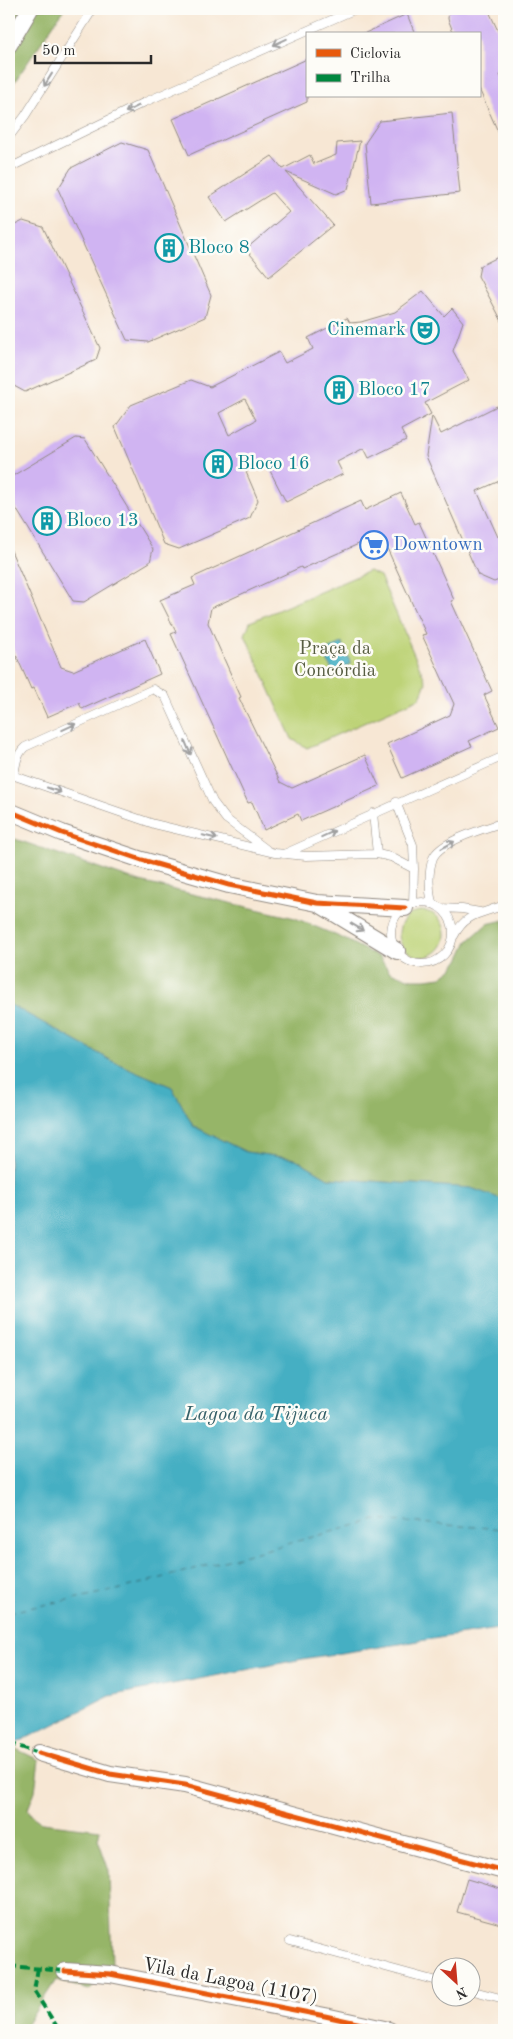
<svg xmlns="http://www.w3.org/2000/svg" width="513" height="2039" viewBox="0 0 513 2039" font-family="'Old Standard TT',serif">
<rect width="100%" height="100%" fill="#fdfcf7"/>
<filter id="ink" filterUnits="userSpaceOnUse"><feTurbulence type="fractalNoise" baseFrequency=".02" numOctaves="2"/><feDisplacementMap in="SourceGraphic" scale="10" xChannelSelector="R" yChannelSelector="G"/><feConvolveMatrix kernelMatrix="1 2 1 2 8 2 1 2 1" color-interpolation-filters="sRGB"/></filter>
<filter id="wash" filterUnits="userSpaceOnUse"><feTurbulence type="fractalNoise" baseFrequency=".0096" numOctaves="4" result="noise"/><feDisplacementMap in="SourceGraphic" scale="20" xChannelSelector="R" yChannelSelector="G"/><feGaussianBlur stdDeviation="1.12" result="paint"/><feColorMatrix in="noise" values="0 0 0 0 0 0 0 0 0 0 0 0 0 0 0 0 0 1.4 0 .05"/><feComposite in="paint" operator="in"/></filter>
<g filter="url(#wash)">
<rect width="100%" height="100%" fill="#f7e7d4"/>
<path fill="#bdd377" stroke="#747f51" d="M 369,571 L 380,576 L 426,682 L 420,698 L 307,748 L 292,739 L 245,635 L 250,622 Z
M399 934a23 23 0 1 1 46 0a23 23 0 1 1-46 0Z"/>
<path fill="#96b568" stroke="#60704a" d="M 9,9 L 64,9 L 9,90 Z
M 9,837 L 140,882 L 295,918 L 342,938 L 379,957 L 390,972 L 411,979 L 426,979 L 441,977 L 452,969 L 459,960 L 468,941 L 487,924 L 504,920 L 504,1200 L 471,1188 L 328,1178 L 296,1159 L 246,1152 L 193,1126 L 172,1087 L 114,1062 L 9,1004 Z
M 14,1748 L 39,1760 L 35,1791 L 28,1809 L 32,1816 L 42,1823 L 100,1830 L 98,1839 L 109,1871 L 112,1966 L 89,1990 L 56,1980 L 23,2030 L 9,2030 L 9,1751 Z"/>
<path fill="#44afc3" stroke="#386d77" d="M 342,643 L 351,664 L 333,672 L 323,652 Z
M 9,1004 L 114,1062 L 172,1087 L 193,1126 L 246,1152 L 296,1159 L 328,1178 L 471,1188 L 504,1200 L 504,1628 L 308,1658 L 110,1696 L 9,1747 Z"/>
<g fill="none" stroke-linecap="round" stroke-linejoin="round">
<path stroke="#356068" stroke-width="1" stroke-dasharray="6 5" stroke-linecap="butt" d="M 9,1612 L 117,1590 L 375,1520 L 504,1529"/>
</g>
<g id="blocks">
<path fill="#d0b4f2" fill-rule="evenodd" d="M 449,9 L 488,9 L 504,44 L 504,73 L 500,75 L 504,84 L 504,145 L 479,89 L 479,34 L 454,34 L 448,19 Z
M 407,14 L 415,34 L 363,34 Z
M 307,59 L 307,102 L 189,155 L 173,119 Z
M 452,113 L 460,193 L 371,203 L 365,143 L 380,121 Z
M 360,141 L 348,189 L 336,194 L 286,172 L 333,225 L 269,277 L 246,249 L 289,212 L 272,193 L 226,222 L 209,197 L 272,156 L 283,169 L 310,155 L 314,164 L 336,155 L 337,143 Z
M 122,142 L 148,150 L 211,295 L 205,317 L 148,342 L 127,340 L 58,189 L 71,168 Z
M 23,221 L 43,227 L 100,348 L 96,360 L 25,392 L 14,386 L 9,375 L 9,228 Z
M 504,254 L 504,325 L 478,276 L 480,266 Z
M 423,291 L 444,316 L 452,308 L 463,322 L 453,351 L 469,380 L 425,403 L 431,414 L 401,430 L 406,440 L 369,458 L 364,448 L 337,462 L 343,474 L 286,502 L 265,461 L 246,472 L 258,500 L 250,518 L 179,549 L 164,544 L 115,427 L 131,405 L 191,380 L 210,387 L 279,352 L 285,363 L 313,349 L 308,338 L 347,318 L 350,323 L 361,322 L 395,312 ZM 245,399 L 256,420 L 229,435 L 219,413 Z
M 497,406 L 504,408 L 504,479 L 477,491 L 498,537 L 504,534 L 504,578 L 494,582 L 478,575 L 426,456 L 432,416 L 441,434 Z
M 76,438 L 85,439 L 153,549 L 150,562 L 84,602 L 73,601 L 9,497 L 9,478 Z
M 401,493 L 415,524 L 419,522 L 454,600 L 451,601 L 492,691 L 484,695 L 499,727 L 469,741 L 472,746 L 402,778 L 387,744 L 450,715 L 454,704 L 422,635 L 426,634 L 386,546 L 370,539 L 302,569 L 301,567 L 211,608 L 208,623 L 241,697 L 239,698 L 280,782 L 292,788 L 365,755 L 379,786 L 301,821 L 298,814 L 264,830 L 252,802 L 248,803 L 171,634 L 176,632 L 160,600 L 195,585 L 192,578 L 361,501 L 365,510 Z
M 9,546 L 61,667 L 73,671 L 145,639 L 160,674 L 82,709 L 79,703 L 47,717 L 34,688 L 31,689 L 9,639 Z
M 467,1879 L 504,1890 L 504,1913 L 501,1924 L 457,1912 Z"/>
</g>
</g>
<g filter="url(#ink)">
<use href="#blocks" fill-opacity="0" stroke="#918980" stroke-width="1"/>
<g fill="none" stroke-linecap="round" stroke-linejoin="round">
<defs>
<path id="service" d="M 9,137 L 25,116 L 93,9
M 9,168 L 145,102 L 356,9
M 9,774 L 154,824 L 275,853 L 306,856 L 377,854 L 391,857 L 414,869 L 413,904
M 14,776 C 16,765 16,755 25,747 L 153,689 L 165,696 L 213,802 L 226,819 L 266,849
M 396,802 L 413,845 L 414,869
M 373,813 L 377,854
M 284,854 L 504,756
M391 933a31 31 0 1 1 62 0a31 31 0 1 1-62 0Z
M 432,904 C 429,891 428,871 433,858 C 441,840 487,828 504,822
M 440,908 L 462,909 L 480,912
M 454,936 C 466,912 483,914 504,905
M 290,1941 L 440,1982
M 470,1990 L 504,1999"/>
<path id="minor" d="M 9,45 L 30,9
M 9,811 L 62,833 L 142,860 L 229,885 L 317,903 L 405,908
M 319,904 L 397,951
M 39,1753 L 110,1774 L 185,1785 L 504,1871
M 65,1971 L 110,1974 L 325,2016 L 389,2030"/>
</defs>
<use href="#service" stroke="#918980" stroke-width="9"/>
<use href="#minor" stroke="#918980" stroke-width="18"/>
<use href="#service" stroke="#fff" stroke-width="8"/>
<use href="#minor" stroke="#fff" stroke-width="16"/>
<path stroke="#00873e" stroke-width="4" stroke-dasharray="8 4" stroke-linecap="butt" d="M 9,1743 L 39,1753
M 9,1966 L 65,1971
M 38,1968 L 34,1991 L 59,2030"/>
<defs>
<path id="cycleway" d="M 9,811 L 62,833 L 142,860 L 229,885 L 317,903 L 405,908
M 39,1753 L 110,1774 L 185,1785 L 504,1871
M 65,1971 L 110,1974 L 325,2016 L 389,2030"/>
</defs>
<use href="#cycleway" stroke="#fdfcf7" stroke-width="8"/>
<use href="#cycleway" stroke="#e8590c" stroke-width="5"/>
</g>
<defs><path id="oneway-shaft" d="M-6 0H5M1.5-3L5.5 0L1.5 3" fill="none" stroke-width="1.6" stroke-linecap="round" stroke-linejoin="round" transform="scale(1.25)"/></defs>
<g stroke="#a0a0a0">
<use href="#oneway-shaft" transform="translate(280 42) rotate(155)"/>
<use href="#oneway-shaft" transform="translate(48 80) rotate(122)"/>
<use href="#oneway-shaft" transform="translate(132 109) rotate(154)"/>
<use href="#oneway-shaft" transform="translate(69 727) rotate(-25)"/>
<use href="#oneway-shaft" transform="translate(188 748) rotate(67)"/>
<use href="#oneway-shaft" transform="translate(54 790) rotate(19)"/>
<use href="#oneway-shaft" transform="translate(328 834) rotate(-25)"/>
<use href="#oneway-shaft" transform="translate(210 837) rotate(13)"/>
<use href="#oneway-shaft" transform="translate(448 845) rotate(-29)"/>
<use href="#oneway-shaft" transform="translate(357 927) rotate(31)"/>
</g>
</g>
<defs>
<symbol id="building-ring" viewBox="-11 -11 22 22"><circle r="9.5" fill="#fdfcf7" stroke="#0f9aa8" stroke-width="1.5"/><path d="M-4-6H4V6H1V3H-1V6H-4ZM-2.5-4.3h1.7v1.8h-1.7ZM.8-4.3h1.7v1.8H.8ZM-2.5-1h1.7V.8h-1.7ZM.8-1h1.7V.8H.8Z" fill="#0f9aa8"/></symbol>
<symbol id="theatre-ring" viewBox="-11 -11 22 22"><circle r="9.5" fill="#fdfcf7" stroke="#0f9aa8" stroke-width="1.5"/><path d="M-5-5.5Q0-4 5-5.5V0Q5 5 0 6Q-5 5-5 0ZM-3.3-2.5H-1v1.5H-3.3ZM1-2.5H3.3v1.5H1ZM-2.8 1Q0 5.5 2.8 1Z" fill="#0f9aa8"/></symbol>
<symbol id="supermarket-ring" viewBox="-11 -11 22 22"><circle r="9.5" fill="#fdfcf7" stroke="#3f7fe0" stroke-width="1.5"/><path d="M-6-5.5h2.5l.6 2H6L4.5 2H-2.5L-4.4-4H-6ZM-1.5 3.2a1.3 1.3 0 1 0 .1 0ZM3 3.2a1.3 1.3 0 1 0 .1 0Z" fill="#3f7fe0"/></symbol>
</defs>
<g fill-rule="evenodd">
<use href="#building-ring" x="153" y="232" width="32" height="32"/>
<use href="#theatre-ring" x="409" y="314" width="32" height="32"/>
<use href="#building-ring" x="323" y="374" width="32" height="32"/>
<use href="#building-ring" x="202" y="448" width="32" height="32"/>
<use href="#building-ring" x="31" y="505" width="32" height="32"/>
<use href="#supermarket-ring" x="358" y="529" width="32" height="32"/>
</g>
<g text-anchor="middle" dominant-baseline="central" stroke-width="5" stroke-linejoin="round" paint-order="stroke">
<g font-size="19" fill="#0d838f" stroke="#fdfcf7" text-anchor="start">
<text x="188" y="248">Bloco 8</text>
<text x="406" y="330" text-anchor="end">Cinemark</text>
<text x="358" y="390">Bloco 17</text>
<text x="237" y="464">Bloco 16</text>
<text x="66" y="521">Bloco 13</text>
</g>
<g font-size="19" fill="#366cbe" stroke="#fdfcf7" text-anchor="start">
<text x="393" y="545">Downtown</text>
</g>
<g font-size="19" fill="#575d42" stroke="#fdfcf7">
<text x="335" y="649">Praça da<tspan x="335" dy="22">Concórdia</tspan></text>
</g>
<g font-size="19" fill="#2b2b2b" stroke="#fdfcf7">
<text transform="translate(230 1982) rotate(11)">Vila da Lagoa (1107)</text>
</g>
<g font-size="20" font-style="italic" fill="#356068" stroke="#fdfcf7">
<text x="256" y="1415">Lagoa da Tijuca</text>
</g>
</g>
<rect width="513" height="2039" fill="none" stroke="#fdfcf7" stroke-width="30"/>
<rect x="306" y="32" width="175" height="65" fill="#fdfcf7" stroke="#a9a8a5"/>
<rect x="316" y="49" width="25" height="8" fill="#e8590c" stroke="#a9a8a5"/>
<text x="350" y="58" font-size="15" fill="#2b2b2b">Ciclovia</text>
<rect x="316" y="74" width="25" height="8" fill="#00873e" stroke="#a9a8a5"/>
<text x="350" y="82" font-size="15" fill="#2b2b2b">Trilha</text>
<g transform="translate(456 1982) rotate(154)"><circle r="24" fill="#fdfcf7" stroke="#a9a8a5"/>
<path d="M0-4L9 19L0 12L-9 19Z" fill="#c8321e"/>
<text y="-8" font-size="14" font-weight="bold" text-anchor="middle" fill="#2b2b2b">N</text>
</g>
<path d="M35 55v8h116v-8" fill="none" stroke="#2b2b2b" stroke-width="2.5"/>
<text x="42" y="55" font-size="15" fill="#2b2b2b" stroke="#fdfcf7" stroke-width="4" paint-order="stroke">50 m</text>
</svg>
